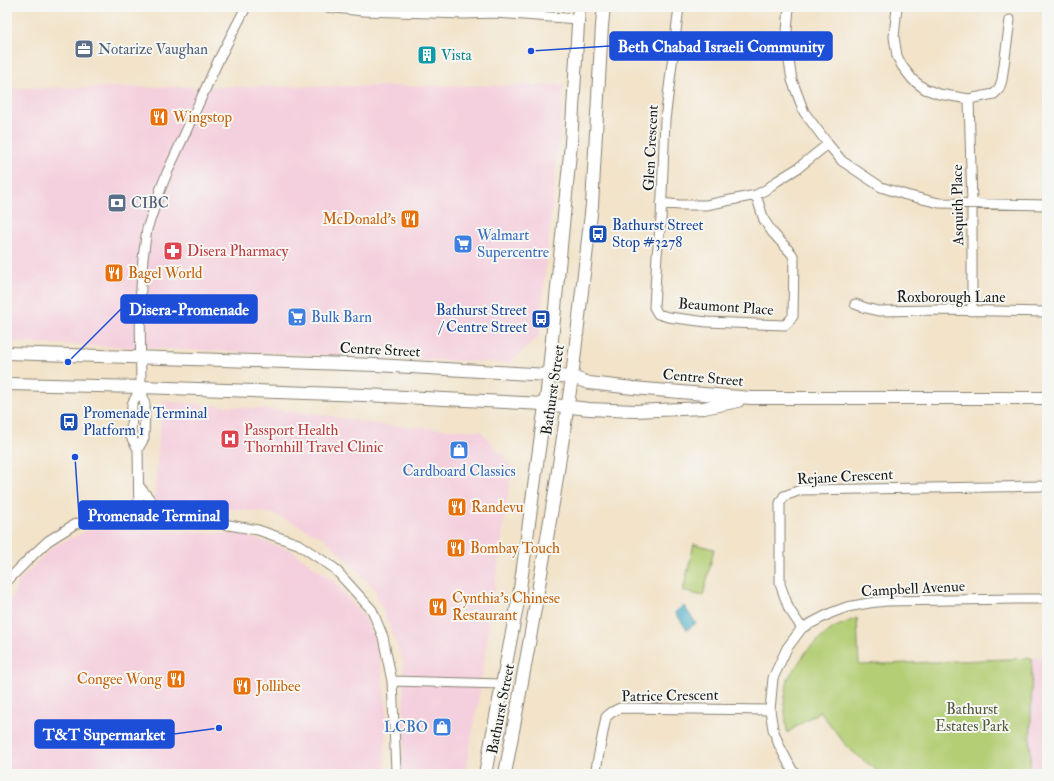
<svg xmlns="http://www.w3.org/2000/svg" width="1054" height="781" viewBox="0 0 1054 781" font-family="'IM FELL Double Pica',serif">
<rect width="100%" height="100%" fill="#f6f6f2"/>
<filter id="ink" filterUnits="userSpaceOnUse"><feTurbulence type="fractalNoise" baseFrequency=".025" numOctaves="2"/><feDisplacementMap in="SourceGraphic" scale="8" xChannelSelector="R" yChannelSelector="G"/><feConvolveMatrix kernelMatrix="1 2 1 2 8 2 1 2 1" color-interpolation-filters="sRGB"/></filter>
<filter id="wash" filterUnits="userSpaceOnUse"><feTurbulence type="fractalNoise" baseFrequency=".012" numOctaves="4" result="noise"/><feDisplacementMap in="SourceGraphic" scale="16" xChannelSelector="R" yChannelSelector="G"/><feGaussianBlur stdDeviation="0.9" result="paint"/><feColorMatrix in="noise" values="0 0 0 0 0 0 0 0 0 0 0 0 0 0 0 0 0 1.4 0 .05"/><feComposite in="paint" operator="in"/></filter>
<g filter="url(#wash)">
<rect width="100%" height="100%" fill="#f2e3c9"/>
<path fill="#f4cfdd" d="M 564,85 L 539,336 L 509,363 L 7,342 L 7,88 Z
M 162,401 L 313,413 L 382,425 L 481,431 L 512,467 L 478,703 L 465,774 L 401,774 L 404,744 L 403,661 L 373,586 L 324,538 L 272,513 L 154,501 Z
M 93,528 L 241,534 L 291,550 L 335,582 L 367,621 L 380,656 L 387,710 L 384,774 L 7,774 L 7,608 L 18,582 L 52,547 Z
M 1032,658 L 1047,658 L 1047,774 L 1030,774 Z"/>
<path fill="#b3ce74" stroke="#687548" d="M 694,544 L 714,549 L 703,596 L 683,591 Z
M 857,618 L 859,665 L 1032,658 L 1030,774 L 881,774 L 847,747 L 820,711 L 787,733 L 784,703 L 788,678 L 808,649 L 833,628 Z"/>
<path fill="#42a9c2" stroke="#2f626f" d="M 684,606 L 696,623 L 687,630 L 675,612 Z"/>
</g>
<g filter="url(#ink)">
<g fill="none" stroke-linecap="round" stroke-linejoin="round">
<defs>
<path id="street" d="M 326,7 L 363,11 L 465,14 L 495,13 L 578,19
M 679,7 L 665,120 L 661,219 L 657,255 L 654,307 L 658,314 L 668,317 L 707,322 L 785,325 L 790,320 L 793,316 L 794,258 L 792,254 L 772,232 L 764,220 L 756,195
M 789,7 L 787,31 L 787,49 L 792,80 L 804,112 L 828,144 L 842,161 L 881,187 L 906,195 L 939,203 L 1047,205
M 897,7 L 894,37 L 897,56 L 902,66 L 913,80 L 925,89 L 939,94 L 969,99 L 994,94 L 999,89 L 1002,80 L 1010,20
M 969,99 L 972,204 L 972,311
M 661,203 L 679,205 L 706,205 L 756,195 L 767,189 L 777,181 L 798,168 L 828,144
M 855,304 L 866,308 L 878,311 L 939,310 L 1047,312
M 138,449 L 131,437 L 132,404 L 141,387
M 139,486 L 152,502 L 185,521
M 139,520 L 138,449 L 144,438 L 145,405 L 141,387 L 140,303 L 143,258 L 147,229 L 161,188 L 167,173 L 219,59 L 246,7
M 7,581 L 33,555 L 48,541 L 75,524 L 86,521 L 125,519 L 217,523 L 258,530 L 298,544 L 334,568 L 372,610 L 383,637 L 392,681 L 396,770 L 395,774
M 802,628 L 789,609 L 780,584 L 780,503 L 784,496 L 801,490 L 1047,486
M 392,681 L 503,684
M 595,774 L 606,717 L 612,712 L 620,708 L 770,710
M 796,774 L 792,770 L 779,745 L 773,729 L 770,710 L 773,678 L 787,648 L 802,628 L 831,613 L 847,607 L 869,603 L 886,601 L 1018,599 L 1047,599"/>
<path id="secondary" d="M 7,353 L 376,365 L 548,375 L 572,377 L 589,383 L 633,388 L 751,398 L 1047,398
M 7,384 L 141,387 L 364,395 L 544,404 L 589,409 L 635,411 L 704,408 L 738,401
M 485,774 L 519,596 L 547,391 L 571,143 L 579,7
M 505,774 L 529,644 L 555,491 L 572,377 L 592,205 L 602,25 L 604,7"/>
</defs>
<use href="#street" stroke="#878072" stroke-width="11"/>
<use href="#secondary" stroke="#878072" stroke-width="14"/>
<use href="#street" stroke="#fff" stroke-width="9"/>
<use href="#secondary" stroke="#fff" stroke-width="12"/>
</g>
</g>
<defs>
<symbol id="office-square" viewBox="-11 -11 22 22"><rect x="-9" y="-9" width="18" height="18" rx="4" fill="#5c6f8a" stroke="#f6f6f2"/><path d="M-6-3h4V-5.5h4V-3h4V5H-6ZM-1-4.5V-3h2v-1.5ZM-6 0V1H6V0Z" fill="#fff"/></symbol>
<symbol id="building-square" viewBox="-11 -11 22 22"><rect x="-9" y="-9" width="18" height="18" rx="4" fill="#0f9aa8" stroke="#f6f6f2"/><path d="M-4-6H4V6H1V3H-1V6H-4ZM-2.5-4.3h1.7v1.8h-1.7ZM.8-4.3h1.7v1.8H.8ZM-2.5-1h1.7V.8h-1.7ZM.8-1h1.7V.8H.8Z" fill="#fff"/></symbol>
<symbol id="restaurant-square" viewBox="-11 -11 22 22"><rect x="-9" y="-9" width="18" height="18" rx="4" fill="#e8710a" stroke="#f6f6f2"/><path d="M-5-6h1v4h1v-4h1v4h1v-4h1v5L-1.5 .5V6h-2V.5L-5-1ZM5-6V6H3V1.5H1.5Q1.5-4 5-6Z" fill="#fff"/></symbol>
<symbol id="bank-square" viewBox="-11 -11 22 22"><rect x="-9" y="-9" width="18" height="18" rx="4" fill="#5c6f8a" stroke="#f6f6f2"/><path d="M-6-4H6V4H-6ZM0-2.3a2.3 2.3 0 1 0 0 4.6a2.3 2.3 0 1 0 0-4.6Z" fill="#fff"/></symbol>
<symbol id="bus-square" viewBox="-11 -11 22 22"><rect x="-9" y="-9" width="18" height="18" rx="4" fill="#1a4fb4" stroke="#f6f6f2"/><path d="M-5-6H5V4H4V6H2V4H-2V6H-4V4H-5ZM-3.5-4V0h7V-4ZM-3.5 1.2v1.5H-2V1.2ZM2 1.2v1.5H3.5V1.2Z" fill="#fff"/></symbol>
<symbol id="supermarket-square" viewBox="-11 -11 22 22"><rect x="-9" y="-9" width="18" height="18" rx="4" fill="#3f7fe0" stroke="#f6f6f2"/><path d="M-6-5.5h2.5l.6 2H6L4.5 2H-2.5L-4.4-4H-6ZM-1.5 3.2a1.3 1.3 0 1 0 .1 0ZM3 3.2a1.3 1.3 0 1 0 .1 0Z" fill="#fff"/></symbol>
<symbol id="pharmacy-square" viewBox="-11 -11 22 22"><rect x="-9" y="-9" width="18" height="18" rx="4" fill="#e0444e" stroke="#f6f6f2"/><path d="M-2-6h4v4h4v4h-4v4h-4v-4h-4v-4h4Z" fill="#fff"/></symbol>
<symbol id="hospital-square" viewBox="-11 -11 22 22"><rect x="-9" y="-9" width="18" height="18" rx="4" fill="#e0444e" stroke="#f6f6f2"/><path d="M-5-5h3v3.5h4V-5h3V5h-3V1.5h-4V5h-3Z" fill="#fff"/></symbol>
<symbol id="shop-square" viewBox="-11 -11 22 22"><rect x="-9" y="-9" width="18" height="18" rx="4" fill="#3f7fe0" stroke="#f6f6f2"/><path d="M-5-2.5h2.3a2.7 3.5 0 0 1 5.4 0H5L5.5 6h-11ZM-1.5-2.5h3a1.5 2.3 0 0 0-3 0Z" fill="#fff"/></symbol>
</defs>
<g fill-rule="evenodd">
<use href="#office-square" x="73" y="38" width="22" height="22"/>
<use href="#building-square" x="416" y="44" width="22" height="22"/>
<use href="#restaurant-square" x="148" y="106" width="22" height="22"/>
<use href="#bank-square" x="106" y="192" width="22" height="22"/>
<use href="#restaurant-square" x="399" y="208" width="22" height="22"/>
<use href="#bus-square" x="587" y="223" width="22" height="22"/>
<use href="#supermarket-square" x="452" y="233" width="22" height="22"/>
<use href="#pharmacy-square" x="162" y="240" width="22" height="22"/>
<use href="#restaurant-square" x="103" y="262" width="22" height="22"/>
<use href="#supermarket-square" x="286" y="306" width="22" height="22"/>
<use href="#bus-square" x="530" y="308" width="22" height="22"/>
<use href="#bus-square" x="58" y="411" width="22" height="22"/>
<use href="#hospital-square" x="219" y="428" width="22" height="22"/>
<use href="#shop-square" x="448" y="439" width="22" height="22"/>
<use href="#restaurant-square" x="446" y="496" width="22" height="22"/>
<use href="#restaurant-square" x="445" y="537" width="22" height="22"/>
<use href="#restaurant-square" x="427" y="596" width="22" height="22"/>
<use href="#restaurant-square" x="165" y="668" width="22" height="22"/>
<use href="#restaurant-square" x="231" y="675" width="22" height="22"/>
<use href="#shop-square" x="431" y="716" width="22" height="22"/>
</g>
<g text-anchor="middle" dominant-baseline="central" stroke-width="4" stroke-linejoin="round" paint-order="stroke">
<g font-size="15" fill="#4e5e75" stroke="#f6f6f2" text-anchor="start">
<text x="98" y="49">Notarize Vaughan</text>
<text x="131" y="203">CIBC</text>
</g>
<g font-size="15" fill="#0d838f" stroke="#f6f6f2" text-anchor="start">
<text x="441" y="55">Vista</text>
</g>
<g font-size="15" fill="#c56008" stroke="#f6f6f2" text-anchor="start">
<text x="173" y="117">Wingstop</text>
<text x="396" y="219" text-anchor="end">McDonald's</text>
<text x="128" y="273">Bagel World</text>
<text x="471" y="507">Randevu</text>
<text x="470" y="548">Bombay Touch</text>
<text x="452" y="598">Cynthia's Chinese<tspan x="452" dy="17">Restaurant</tspan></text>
<text x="162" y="679" text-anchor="end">Congee Wong</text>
<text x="256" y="686">Jollibee</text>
</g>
<g font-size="15" fill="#1c1c1c" stroke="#f6f6f2">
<text transform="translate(651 148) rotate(-87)">Glen Crescent</text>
<text transform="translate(958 205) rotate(-91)">Asquith Place</text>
<text x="951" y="297">Roxborough Lane</text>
<text transform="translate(726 307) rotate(4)">Beaumont Place</text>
<text transform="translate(380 350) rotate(3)">Centre Street</text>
<text transform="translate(703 378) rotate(5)">Centre Street</text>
<text transform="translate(553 390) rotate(-82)">Bathurst Street</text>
<text transform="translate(845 477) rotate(-3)">Rejane Crescent</text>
<text transform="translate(913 589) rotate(-3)">Campbell Avenue</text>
<text transform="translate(670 696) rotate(-1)">Patrice Crescent</text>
<text transform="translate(501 709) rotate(-79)">Bathurst Street</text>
</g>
<g font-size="15" fill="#164399" stroke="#f6f6f2" text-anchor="start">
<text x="612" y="225">Bathurst Street<tspan x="612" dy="17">Stop #3278</tspan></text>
<text x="527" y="310" text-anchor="end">Bathurst Street<tspan x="527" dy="17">/ Centre Street</tspan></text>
<text x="83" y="413">Promenade Terminal<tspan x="83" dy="17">Platform 1</tspan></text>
</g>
<g font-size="15" fill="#366cbe" stroke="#f6f6f2" text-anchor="start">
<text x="477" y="235">Walmart<tspan x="477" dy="17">Supercentre</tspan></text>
<text x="311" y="317">Bulk Barn</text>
<text x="459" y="471" text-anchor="middle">Cardboard Classics</text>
<text x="428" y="727" text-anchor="end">LCBO</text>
</g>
<g font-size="15" fill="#be3a42" stroke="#f6f6f2" text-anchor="start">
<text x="187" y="251">Disera Pharmacy</text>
<text x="244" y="430">Passport Health<tspan x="244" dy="17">Thornhill Travel Clinic</tspan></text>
</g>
<g font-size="15" fill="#515a3b" stroke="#f6f6f2">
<text x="972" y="709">Bathurst<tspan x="972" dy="17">Estates Park</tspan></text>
</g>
</g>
<path fill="none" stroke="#1d4ed8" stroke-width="1.5" d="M531 51L610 46M68 362L121 309M75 457L79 515M219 728L174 734"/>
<g fill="#1d4ed8" stroke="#f6f6f2" stroke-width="1.5">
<circle cx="531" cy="51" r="4"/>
<circle cx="68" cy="362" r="4"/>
<circle cx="75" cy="457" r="4"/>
<circle cx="219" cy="728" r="4"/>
</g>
<g fill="#1d4ed8" stroke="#1d4ed8" stroke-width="1.5">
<rect x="610" y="32" width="222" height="28" rx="4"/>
<rect x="121" y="295" width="136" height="28" rx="4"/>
<rect x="79" y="501" width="149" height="28" rx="4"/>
<rect x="35" y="720" width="139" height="28" rx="4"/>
</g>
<g font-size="16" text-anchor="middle" font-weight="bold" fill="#fff">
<text x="721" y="52">Beth Chabad Israeli Community</text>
<text x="189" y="315">Disera-Promenade</text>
<text x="154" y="521">Promenade Terminal</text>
<text x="104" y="740">T&amp;T Supermarket</text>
</g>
<rect width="1054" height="781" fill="none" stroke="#f6f6f2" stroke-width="24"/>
</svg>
